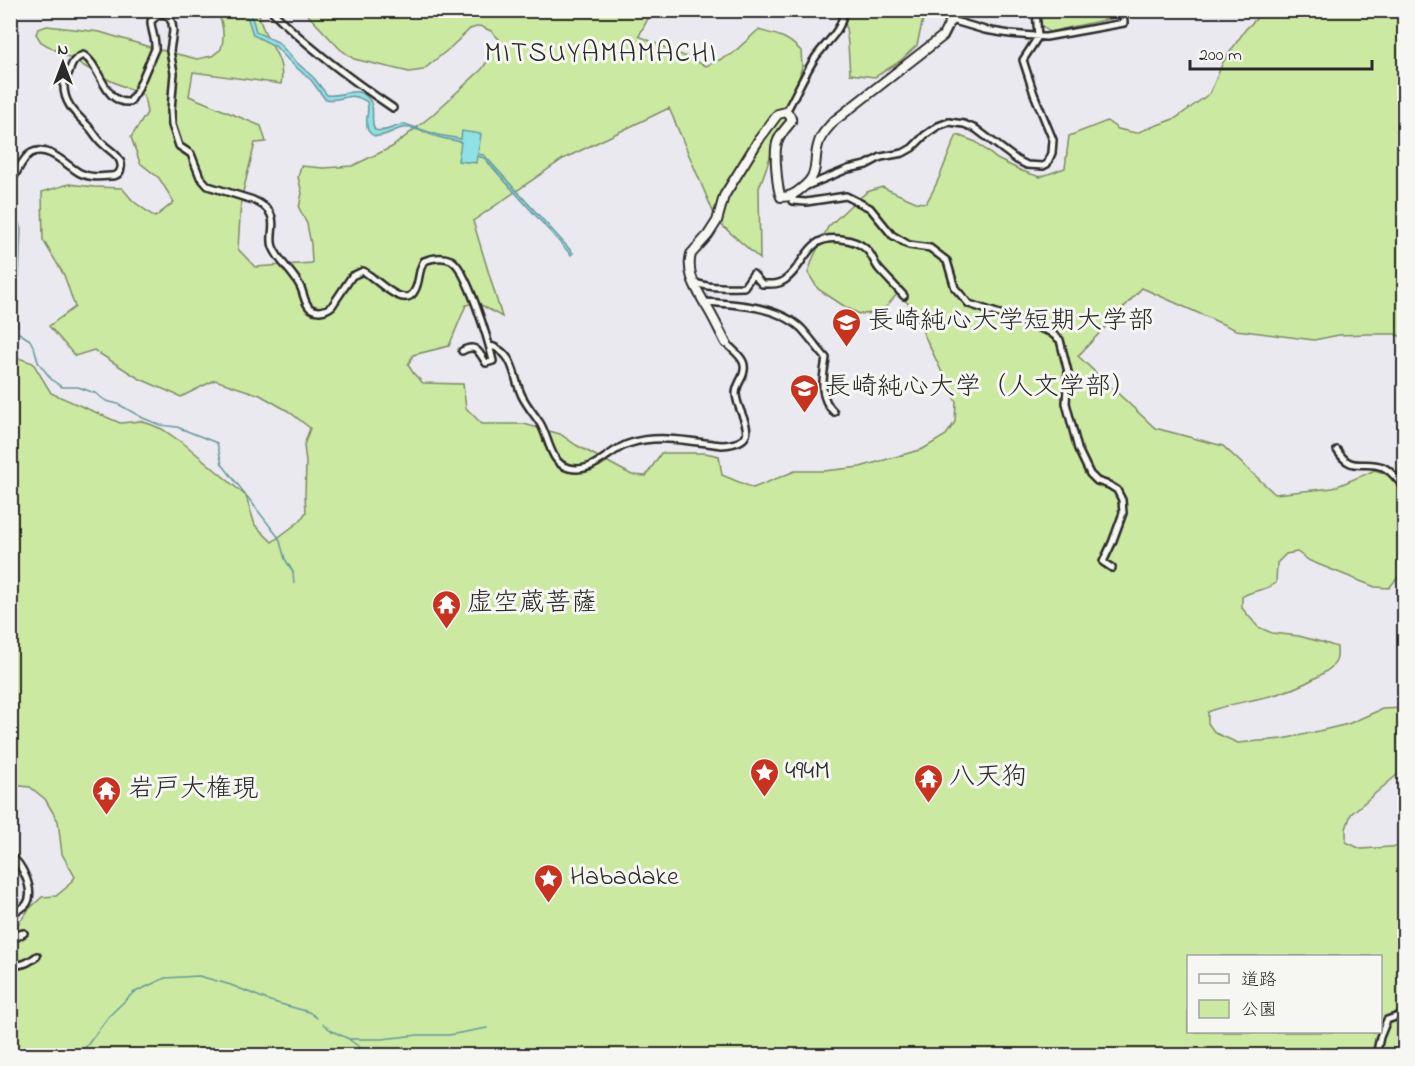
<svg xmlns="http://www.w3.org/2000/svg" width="1415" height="1066" viewBox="0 0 1415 1066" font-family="'Indie Flower','Klee One',sans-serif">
<rect width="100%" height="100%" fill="#ebe9f0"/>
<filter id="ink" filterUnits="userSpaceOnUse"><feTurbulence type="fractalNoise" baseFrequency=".0167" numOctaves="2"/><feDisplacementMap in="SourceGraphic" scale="12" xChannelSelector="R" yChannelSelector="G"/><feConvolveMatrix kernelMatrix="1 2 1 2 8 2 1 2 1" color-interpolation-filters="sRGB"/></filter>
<g filter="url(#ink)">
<path fill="#cbe9a0" stroke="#7b8a66" stroke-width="1.5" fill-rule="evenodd" d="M 86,11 L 132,11 L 130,13 C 115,17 99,19 86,11 Z
M 217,11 L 259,11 C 259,37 287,53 281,84 L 193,72 L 189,96 L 261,126 L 266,142 L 255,143 L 241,200 L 238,249 L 255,267 L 312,263 L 311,244 L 307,224 L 299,208 L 302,193 L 298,177 L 301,166 L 324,168 L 352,166 L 392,147 L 431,116 L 482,69 L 501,41 L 491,31 L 480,26 L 470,29 L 450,48 L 423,70 L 409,72 L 354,59 L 340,49 L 304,11 L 652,11 L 639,36 L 706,66 L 732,54 L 758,30 C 777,35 787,36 801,51 L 802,66 L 791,111 L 776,141 L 759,188 L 760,259 L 717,221 L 669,108 L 563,159 L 473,221 L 502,317 L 476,302 L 466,305 L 449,346 L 413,355 L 408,365 L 414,374 L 423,383 L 463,384 L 466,408 L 482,424 L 524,424 L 560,434 L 576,445 L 632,475 L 646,476 L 661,453 L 705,453 L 719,456 L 722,475 L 753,488 L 795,471 L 824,471 L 860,467 L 923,449 L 946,435 L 955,422 L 956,402 L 910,305 L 897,294 L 887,306 L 877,313 L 859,314 L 844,306 L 818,289 L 808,273 L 813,258 L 828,227 L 851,205 L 867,192 L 882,187 L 916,202 L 926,203 C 940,182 946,157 957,135 L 976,142 L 997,159 L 1022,171 L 1040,177 L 1065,168 L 1069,136 L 1107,121 L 1118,129 L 1136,133 L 1176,118 L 1194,105 L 1210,93 L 1223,62 L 1245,30 L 1263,12 L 1266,11 L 1404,11 L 1404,338 L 1395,334 L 1368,334 L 1339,335 L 1314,340 L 1236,330 L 1142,288 L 1078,356 L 1155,428 L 1223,446 L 1275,494 L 1333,488 L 1375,470 L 1404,481 L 1404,570 L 1389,588 L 1375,587 L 1310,561 L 1297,552 L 1286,554 L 1277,563 L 1276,583 C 1264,592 1253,589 1242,597 L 1242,608 L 1258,627 L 1272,633 L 1299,636 L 1325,643 L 1337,647 C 1337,652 1338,657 1336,661 C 1333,668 1325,672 1319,676 C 1300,687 1278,695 1257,699 C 1240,703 1224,705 1208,712 L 1208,723 L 1215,733 L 1238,743 L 1282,739 L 1302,735 L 1348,724 L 1382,709 L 1404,708 L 1404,769 L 1351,814 L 1346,829 L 1346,842 L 1361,849 L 1404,846 L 1404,1055 L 11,1055 L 11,926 L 16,927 L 29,909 L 42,897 L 56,896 L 66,888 L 75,877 L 62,854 L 58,821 L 45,799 L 30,787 L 11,785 L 10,353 L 13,356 L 33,363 L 51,393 L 120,423 L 142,421 L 162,429 L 187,446 L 246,496 L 255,525 L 272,542 L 300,521 L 306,512 L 305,496 L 306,463 L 304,445 L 310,428 L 288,411 L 260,395 L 215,380 L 181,397 L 138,378 L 94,350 L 75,356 L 49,326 L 75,307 L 64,275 L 43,240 L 42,192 L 69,184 L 94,187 L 122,188 L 133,201 L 155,217 L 174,202 L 159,178 L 140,163 L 131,137 L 147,113 L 144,96 L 107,79 L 41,42 L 36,34 L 38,29 L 47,26 L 100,32 L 153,48 L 197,59 L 212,56 L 221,49 C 225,36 223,23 217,11 ZM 1188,956 L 1380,956 L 1380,1032 L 1188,1032 Z
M 844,11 L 925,11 L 917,45 L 899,62 L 875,77 L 850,74 L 848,44 Z
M 1042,11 L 1116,11 L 1118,17 L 1049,32 L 1039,23 Z"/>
<path fill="#8fe1e6" stroke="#67989b" stroke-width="1.5" d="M 241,11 L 247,11 C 253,17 254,24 256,32 L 278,42 L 294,60 L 314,78 L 327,95 C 341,98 356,84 368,98 C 377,107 369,120 375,130 C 386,133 395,125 405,124 L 438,135 L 461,139 L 462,131 L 481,134 L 478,154 L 484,155 L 573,253 L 571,255 L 484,158 L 477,156 L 476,163 L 458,161 L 461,142 C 453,140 445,139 438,137 C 426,134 414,126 402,128 C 392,130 375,144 368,130 C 364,121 370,111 367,102 C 349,89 342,103 325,99 L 311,80 L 291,63 L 275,46 L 253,35 L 248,19 Z"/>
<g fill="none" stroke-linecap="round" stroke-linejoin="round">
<path stroke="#67989b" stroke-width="1.5" d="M 16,213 L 21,230 L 19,276 L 15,291 L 17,305 L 16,320 L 18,326
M 19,333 L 30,340 L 35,350 L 38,362 L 52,380 L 62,387 L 78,387 L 95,393 L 106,401 L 118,404 L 143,418 L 160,425 L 177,427 L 217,443 L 222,464 L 279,538 L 285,559 L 293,572 L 294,584
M 323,1024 L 332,1031 L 349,1039 L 382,1039 L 418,1035 L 449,1035 L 487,1028
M 350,1040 L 371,1056
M 78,1056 L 83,1051 L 109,1016 L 133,993 L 165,978 L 199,976 L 231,985 L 270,1001 L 309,1012 L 317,1018"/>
<path stroke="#8fe1e6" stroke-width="10" d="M 10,198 L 14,206"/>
<defs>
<path id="street" d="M 271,10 C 307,47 350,79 393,108
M 951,20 L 985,30 L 1010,34 L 1046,37 L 1124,23 L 1123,10
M 786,112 C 796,94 804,75 815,58 C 825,43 844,30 843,10
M 10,174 L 15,175 C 19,168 24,157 31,153 C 48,144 67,166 80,173 C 90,178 100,177 111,176 C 116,176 120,174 121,168 C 123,157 110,151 103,144 C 97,139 94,132 88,126 C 76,114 63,103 64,84 C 65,80 67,76 69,72 C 72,63 74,59 83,55 C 101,65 103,104 130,102 L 137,91 L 155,49 C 156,39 151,31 151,21 L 158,15 L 164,14 L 169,17 L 172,23 L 173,31 L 170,51 L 174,73 L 171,110 L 172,125 L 179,146 L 191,154 L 200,177 L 208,186 L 253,200 C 260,203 268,207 271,215 C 276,225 269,237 273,247 C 279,262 293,272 300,286 C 304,293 304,303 310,308 C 317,313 326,311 332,306 L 352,276 L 363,271 C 375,277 405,312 415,290 C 420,281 418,270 424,261 C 432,258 442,256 451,260 C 467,268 489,343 493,361 L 486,363 C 479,352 476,343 462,351
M 807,186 L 848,169 L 866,165 L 881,157 L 903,153 L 912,148 L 925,135 L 938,126 L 949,122 L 964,124 L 976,129 L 1017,160 L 1027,165 L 1043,166 L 1047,164 L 1052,153 L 1053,140 L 1034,94 L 1023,60 L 1038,37 L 1036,10
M 794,195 L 792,201 L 806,202 L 846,196 L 870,208 L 892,235 L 909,245 L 930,248 L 947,261 L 955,288 L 969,304 L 1015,319 L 1050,332 L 1060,340 L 1068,372 L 1066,403 L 1078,449 L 1090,474 L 1097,481 L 1109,485 L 1117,490 L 1122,500 L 1123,513 L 1112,543 L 1103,562 L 1112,568
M 694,282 C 709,289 728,287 744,287 L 753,274 L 762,284 C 771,284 778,285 785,280 C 807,264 806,234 841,239 C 849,240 860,243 866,249 C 872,254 874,263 879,269 C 887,278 896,287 904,296
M 705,302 C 736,304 778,306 802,329 C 810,338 818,349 826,358 C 823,378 818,397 834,412
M 489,345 C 516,354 512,375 522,396 C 527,406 534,414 540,423 C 549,437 550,464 569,468 C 596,474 608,449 631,443 C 660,434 693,442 722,445 C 767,442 737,416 736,394 C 736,389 738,385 740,381 C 751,362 739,356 726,343
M 1337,450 C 1352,474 1362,459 1383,467 C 1392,471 1398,481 1404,487
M 10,856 C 22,863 36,892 26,905 C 23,908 16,910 13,913
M 10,913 L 13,913 L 12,918 L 10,918
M 10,936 L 24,933 L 10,941
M 10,965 C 22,966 28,963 37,956
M 1376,1056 L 1380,1037 L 1387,1020 L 1404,1014"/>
<path id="secondary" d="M 726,343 C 719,330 713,316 705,304 C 696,288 686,273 691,254 L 708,235 L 717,221 L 724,196 L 760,138 L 778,114 L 786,112 C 790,115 792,118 791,122 C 786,128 779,135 777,143 C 774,152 777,189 781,197 C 790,197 795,194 802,188 C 820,174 813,163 818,145 C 820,135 828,128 834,121 L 943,36 L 951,20 L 952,10"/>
</defs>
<use href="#street" stroke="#2b2b2b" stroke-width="10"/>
<use href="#secondary" stroke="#2b2b2b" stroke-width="12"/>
<use href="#street" stroke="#f6f6f2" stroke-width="5"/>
<use href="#secondary" stroke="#f6f6f2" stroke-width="8"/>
</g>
</g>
<defs>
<symbol id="university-pin" viewBox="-11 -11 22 30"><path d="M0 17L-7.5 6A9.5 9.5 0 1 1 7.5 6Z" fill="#c8321e" stroke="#f6f6f2"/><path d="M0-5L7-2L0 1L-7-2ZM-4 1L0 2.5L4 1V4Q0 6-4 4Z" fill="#fff"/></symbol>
<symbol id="temple-pin" viewBox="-11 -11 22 30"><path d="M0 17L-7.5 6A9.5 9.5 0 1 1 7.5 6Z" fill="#c8321e" stroke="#f6f6f2"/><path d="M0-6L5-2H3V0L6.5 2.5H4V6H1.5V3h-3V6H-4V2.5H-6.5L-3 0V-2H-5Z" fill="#fff"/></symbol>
<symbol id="sight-pin" viewBox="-11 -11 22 30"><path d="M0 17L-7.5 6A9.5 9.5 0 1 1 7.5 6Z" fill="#c8321e" stroke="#f6f6f2"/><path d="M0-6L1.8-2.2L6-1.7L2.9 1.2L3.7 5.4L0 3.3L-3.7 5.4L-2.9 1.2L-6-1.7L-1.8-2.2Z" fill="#fff"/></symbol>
</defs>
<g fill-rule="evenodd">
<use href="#university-pin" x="830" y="306" width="33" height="45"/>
<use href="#university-pin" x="788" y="372" width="33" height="45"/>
<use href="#temple-pin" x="430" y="588" width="33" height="45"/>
<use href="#sight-pin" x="748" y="756" width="33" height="45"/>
<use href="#temple-pin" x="912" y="762" width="33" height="45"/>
<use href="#temple-pin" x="90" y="774" width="33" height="45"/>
<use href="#sight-pin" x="532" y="862" width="33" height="45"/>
</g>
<g text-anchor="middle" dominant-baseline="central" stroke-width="6" stroke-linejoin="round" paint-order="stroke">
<g font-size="26" fill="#2b2b2b" stroke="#f6f6f2" text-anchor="start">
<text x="868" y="322">長崎純心大学短期大学部</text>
<text x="825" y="388">長崎純心大学（人文学部）</text>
<text x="467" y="604">虚空蔵菩薩</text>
<text x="785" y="772">494M</text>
<text x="949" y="778">八天狗</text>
<text x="128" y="790">岩戸大権現</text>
<text x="570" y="878">Habadake</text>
</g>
<g font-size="28" letter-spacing="1.5" fill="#2b2b2b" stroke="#f6f6f2">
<text x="601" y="54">MITSUYAMAMACHI</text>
</g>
</g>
<rect width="1415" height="1066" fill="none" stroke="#f6f6f2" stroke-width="36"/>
<rect x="18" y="18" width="1379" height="1030" fill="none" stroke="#2b2b2b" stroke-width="2" filter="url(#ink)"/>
<rect x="1187" y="955" width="195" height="78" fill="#f6f6f2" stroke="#a5a5a2" stroke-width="1.5"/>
<rect x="1199" y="974" width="30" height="9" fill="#f6f6f2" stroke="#a5a5a2" stroke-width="1.5"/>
<text x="1241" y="985" font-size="18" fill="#2b2b2b">道路</text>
<rect x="1199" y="1000" width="30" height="18" fill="#cbe9a0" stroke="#a5a5a2" stroke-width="1.5"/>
<text x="1241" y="1015" font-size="18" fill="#2b2b2b">公園</text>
<g transform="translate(63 63)" stroke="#f6f6f2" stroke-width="4.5" paint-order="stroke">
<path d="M0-4.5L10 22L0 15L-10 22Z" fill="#2b2b2b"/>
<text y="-9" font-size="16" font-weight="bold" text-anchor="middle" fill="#2b2b2b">N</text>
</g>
<path d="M1190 60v9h182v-9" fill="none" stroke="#2b2b2b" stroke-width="3"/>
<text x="1199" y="60" font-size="18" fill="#2b2b2b" stroke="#f6f6f2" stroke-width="4.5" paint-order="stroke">200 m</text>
</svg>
